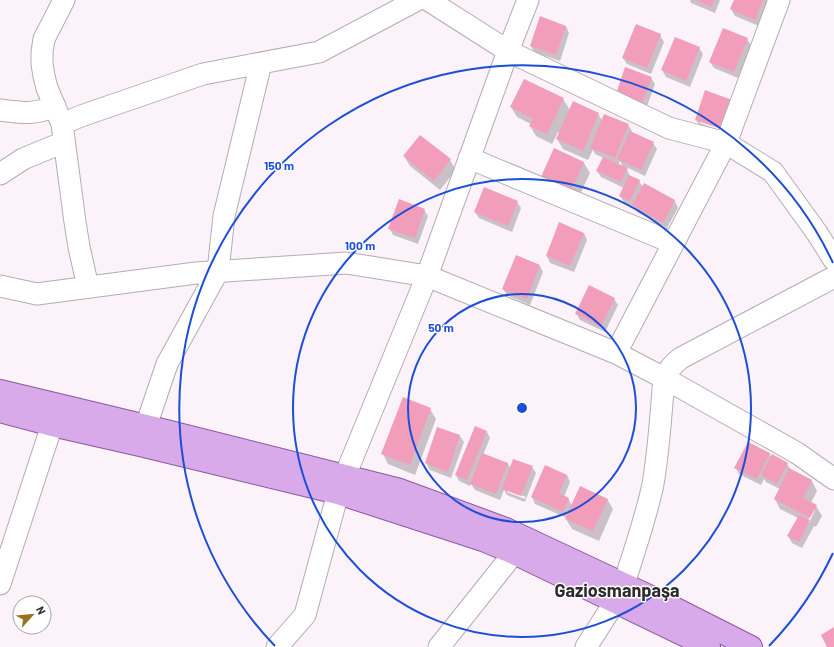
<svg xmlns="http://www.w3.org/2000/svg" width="834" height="647" viewBox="0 0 834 647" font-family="Barlow,sans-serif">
<rect width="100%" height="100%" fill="#fcf2f9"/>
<path fill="#0003" fill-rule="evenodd" d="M 690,0 L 720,0 L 715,13 L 691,3 Z
M 735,0 L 769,0 L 759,26 L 735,16 L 731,9 Z
M 566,26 L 569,33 L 560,61 L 534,52 L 531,46 Z
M 660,35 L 664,42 L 651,74 L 627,64 L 623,58 Z
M 747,39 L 751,45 L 738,78 L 714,68 L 710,62 Z
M 699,48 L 703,54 L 690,87 L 666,77 L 662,70 Z
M 651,78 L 655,84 L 645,112 L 620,103 Z
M 563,99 L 570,110 L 598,114 L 602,120 L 628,125 L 632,131 L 631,133 L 653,143 L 657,149 L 645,176 L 626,167 L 630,176 L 639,181 L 643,187 L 644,184 L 675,201 L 678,208 L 667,228 L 637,212 L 634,207 L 624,202 L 620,196 L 624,188 L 601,177 L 597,171 L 604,158 L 595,154 L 593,150 L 588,160 L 563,149 L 557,139 L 560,133 L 558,132 L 552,144 L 536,136 L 530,126 L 531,124 L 517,117 L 511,107 ZM 620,161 L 623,167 L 618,165 Z
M 735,107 L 725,135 L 700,126 L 696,120 ZM 700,120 L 726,130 L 725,132 L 700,123 Z
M 555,149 L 584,163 L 590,173 L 576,203 Z
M 404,156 L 450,160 L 456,170 L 440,190 L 410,166 Z
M 517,202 L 521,208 L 512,232 L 479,218 L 475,212 Z
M 424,210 L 428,216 L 418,244 L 393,235 L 390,229 Z
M 584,233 L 587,240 L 574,272 L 550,263 L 547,256 Z
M 540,266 L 543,272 L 530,305 L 507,295 L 503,289 Z
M 614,299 L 618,305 L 605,332 L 580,320 L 576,313 Z
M 430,409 L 436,419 L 415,475 L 388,464 L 383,454 Z
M 487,432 L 490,438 L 483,455 L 508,464 L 511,469 L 532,467 L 536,473 L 525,502 L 507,495 L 504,490 L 500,500 L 475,490 L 471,484 L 470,486 L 459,481 L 456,475 ZM 507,490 L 526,497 L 525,499 L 507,492 Z
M 460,436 L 464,442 L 451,478 L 430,470 L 426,463 Z
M 748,443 L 770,454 L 771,457 L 787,464 L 791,470 L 812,481 L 817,491 L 811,503 L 816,506 L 822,516 L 816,527 L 814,526 L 802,548 L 792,543 L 788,536 L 798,518 L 780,509 L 775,499 L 780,489 L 766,482 L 764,479 L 761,485 L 739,474 L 736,468 ZM 813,510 L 815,510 L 809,523 L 807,522 Z
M 545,466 L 567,475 L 570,482 L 564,497 L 568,498 L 572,506 L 607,499 L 613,509 L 599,541 L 572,529 L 566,519 L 567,518 L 535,504 L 532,497 Z"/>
<path fill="#f29ebb" d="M 696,0 L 714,0 L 711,7 Z
M 734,0 L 763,0 L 755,20 L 730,9 Z
M 540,16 L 566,26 L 556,55 L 530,46 Z
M 636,24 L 661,34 L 647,68 L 622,58 Z
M 723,28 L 748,38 L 734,72 L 709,62 Z
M 675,37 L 700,47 L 686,81 L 661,70 Z
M 625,67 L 652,77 L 641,106 L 615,97 Z
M 524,79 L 564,98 L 547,134 L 529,126 L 533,119 L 510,107 Z
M 705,90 L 732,100 L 721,129 L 695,120 Z
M 573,101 L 599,113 L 583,151 L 556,139 Z
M 604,114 L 629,124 L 615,158 L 590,148 Z
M 630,131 L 654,142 L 641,170 L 617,159 Z
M 420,135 L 451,159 L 434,181 L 403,156 Z
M 554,148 L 584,162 L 570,193 L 540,179 Z
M 603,157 L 628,168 L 621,182 L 596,171 Z
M 629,175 L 640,180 L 630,201 L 619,196 Z
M 644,183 L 675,200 L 663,223 L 632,205 Z
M 484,187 L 518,201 L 508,226 L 474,212 Z
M 399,199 L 425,209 L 415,238 L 388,229 Z
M 559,222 L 584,233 L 570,266 L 546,256 Z
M 516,255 L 540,265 L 527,299 L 502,289 Z
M 589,285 L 615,298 L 601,326 L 575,314 Z
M 403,397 L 431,408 L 410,465 L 381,454 Z
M 475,426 L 487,431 L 467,480 L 455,475 Z
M 437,427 L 460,435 L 448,472 L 425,463 Z
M 748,442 L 770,453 L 757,479 L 734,468 Z
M 482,453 L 508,463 L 496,494 L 470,484 Z
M 772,454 L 788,463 L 777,484 L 761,475 Z
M 513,459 L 533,466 L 521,496 L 502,489 Z
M 545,465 L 567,475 L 559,493 L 569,498 L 563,512 L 531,497 Z
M 789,468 L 812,480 L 803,498 L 817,505 L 810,518 L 774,499 Z
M 580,486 L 608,499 L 593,531 L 565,519 Z
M 799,515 L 810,520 L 799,542 L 787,536 Z
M 834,627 L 834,647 L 827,647 L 821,635 Z"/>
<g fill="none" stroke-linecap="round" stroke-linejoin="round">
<defs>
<path id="minor" d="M 64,0 L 44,39 L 42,52 L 42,64 L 44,76 L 47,88 L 62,124 L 75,222 L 79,247 L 88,287
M 428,0 L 508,51 L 669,128 L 726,143 L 773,172 L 817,233 L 834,260
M 0,110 C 22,113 34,115 55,106
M 62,124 L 81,116 L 203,74 L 319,52 L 417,0
M 469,158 L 673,243
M 0,174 L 23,159 L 64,142
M 0,286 L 37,294 L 196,273 L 346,263 L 427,276 L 616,353 L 664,378 L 797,453 L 834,479
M 616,353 L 726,143 L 779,0
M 146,426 L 167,364 L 218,271 L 224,216 L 261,63
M 0,584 L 52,425
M 624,584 C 634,551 646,518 653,484 C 659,449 661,413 664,378 C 668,370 673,364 681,358 L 834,277
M 277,647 L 305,615 L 338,493 L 427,276 L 508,51 L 528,0
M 439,647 L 514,553
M 586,647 L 615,602"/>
<path id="major" d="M 0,391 L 146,426 L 400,490 L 506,529 L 664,603 L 751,647
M 0,411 L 52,425 L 140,445 L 338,493 L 483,540 L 514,553 L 709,647"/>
</defs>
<use href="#minor" stroke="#b5abb2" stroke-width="23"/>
<use href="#major" stroke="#8b589e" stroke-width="24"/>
<use href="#minor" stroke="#fff" stroke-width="21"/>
<use href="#major" stroke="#d8aae9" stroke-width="22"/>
</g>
<g fill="none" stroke="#1d4ed8" stroke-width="2">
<circle cx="522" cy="408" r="114"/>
<circle cx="522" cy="408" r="229"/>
<path d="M833 553A343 343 0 0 1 769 646M275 646A343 343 0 1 1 833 263"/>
</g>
<g text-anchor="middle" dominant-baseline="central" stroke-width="3" stroke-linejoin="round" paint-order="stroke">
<g font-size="18" font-weight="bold" fill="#2d2a2c" stroke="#fff">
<text x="617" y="590">Gaziosmanpaşa</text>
</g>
</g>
<circle cx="522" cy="408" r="6" fill="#1d4ed8" stroke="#fff" stroke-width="2"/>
<g font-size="12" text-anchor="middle" font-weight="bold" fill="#1d4ed8" stroke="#fff" stroke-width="3" stroke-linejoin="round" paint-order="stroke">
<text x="279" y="170">150 m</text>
<text x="360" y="250">100 m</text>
<text x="441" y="332">50 m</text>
</g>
<g transform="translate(32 615) rotate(63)"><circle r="19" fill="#ffffff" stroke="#abaaab"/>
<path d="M0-3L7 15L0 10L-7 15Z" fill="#99701d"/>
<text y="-6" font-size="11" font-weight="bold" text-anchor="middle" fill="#2d2a2c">N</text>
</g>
</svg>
